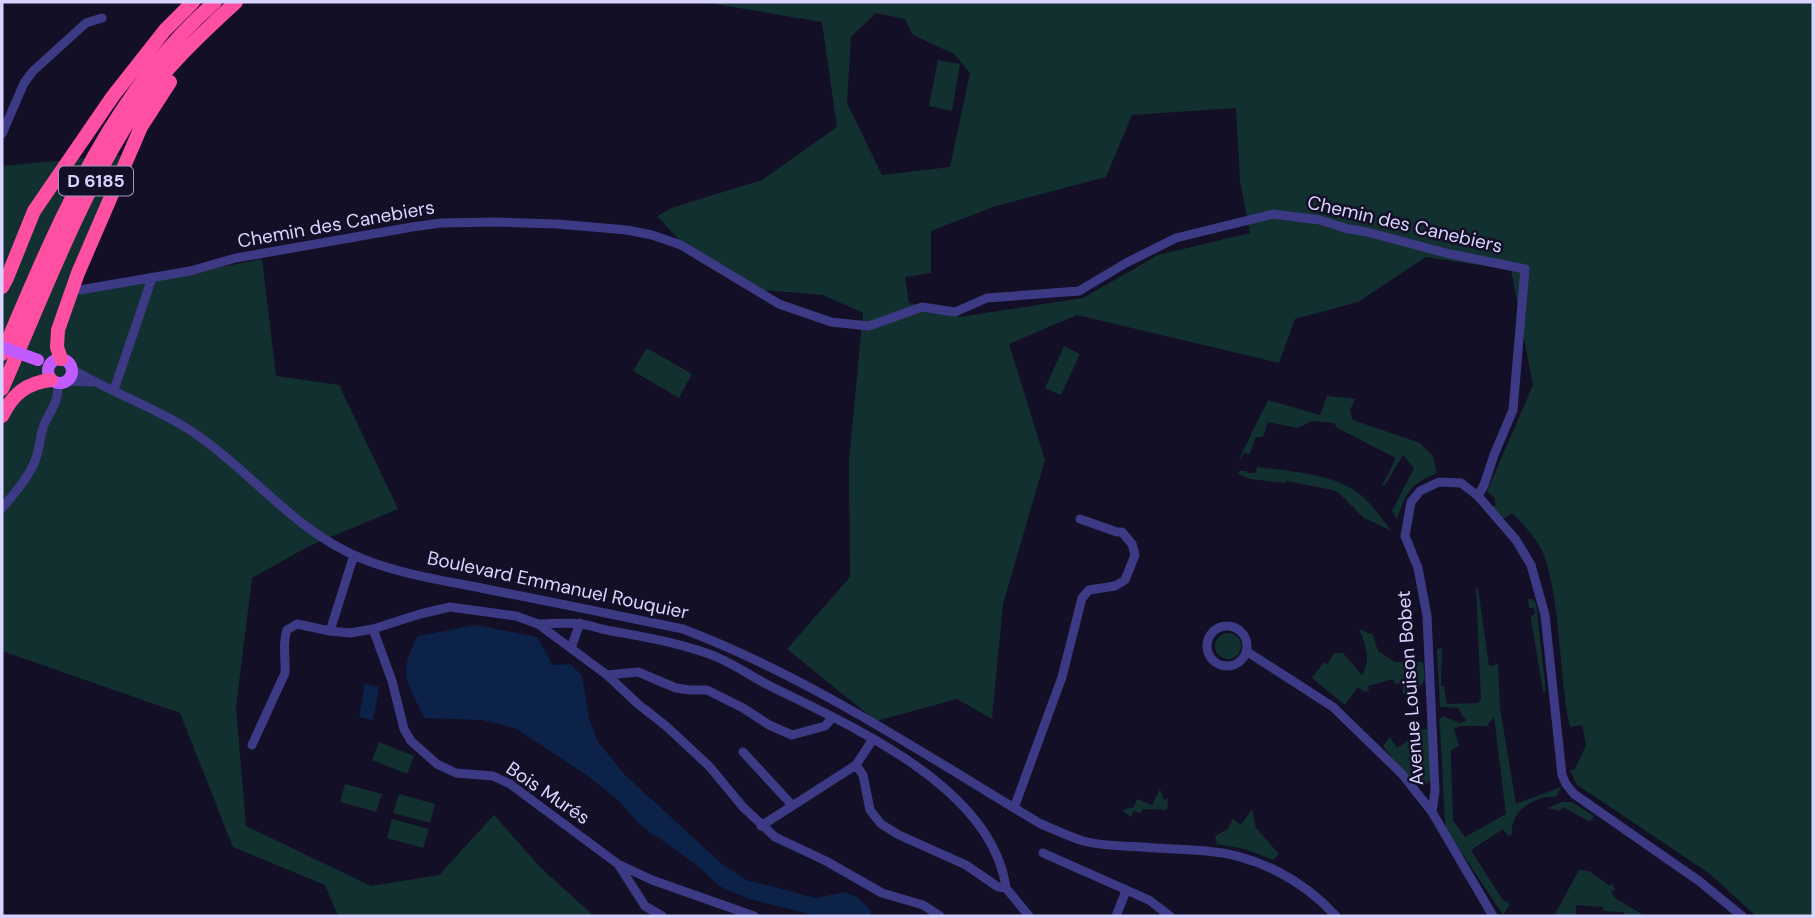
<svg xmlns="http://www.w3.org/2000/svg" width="1815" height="918" viewBox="0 0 1815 918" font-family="'DM Sans',sans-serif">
<rect width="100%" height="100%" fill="#130f26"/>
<path fill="#12302f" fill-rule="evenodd" d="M 703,2 L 1813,2 L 1813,916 L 1756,916 L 1710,874 L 1576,784 L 1570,770 L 1575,769 L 1586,745 L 1582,725 L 1571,727 L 1569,723 C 1559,670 1561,613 1546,561 C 1541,543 1525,526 1512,513 L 1502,520 L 1489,508 L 1496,505 L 1494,497 L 1487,491 L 1533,385 L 1511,270 L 1426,257 L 1358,302 L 1295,319 L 1279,363 L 1077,315 L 1009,344 L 1045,460 L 1003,604 L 992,719 L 957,699 L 876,721 L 787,649 L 850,577 L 849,461 L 863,313 L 823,295 L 751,289 L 700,262 L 657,216 L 674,207 L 762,180 L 837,127 L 822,22 ZM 876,13 L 905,19 L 913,35 L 954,54 L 970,73 L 950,167 L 882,175 L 847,103 L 851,37 ZM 1236,108 L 1240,181 L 1250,233 L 1158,255 L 1083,298 L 959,317 L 955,312 L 909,303 L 905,277 L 931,273 L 931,231 L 996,206 L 1106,177 L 1132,115 Z
M 938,60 L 960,64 L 952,111 L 929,106 Z
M 121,155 L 76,295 L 262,259 L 276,376 L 339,385 L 398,509 L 309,546 L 252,578 L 236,707 L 246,826 L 371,886 L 439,875 L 494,815 L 541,868 L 594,916 L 338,916 L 325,885 L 233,847 L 180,713 L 2,651 L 2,166 Z
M 1064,346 L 1080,354 L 1061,395 L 1045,388 Z
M 647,348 L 692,374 L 679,398 L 633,371 Z
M 1327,396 L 1355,399 L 1350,410 L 1353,420 L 1420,443 L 1433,456 L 1437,473 C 1411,484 1406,492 1397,519 L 1392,511 L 1414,468 L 1403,455 L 1385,485 L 1382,486 L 1396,458 L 1337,428 L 1334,423 L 1312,421 L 1297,428 L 1268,422 L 1263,437 L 1256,437 L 1249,455 L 1245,452 L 1238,461 L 1268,400 L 1320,415 Z
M 1257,467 C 1288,471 1339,474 1363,497 C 1374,507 1382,520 1392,531 L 1364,518 L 1339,493 L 1333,490 L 1286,481 L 1286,483 L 1250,479 L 1238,474 L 1239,471 L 1246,471 L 1248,473 L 1256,473 Z
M 1476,588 L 1478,588 L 1489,666 L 1498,664 L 1500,708 L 1516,804 L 1561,787 L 1557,796 C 1551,798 1545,796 1541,798 C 1523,805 1511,815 1512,834 L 1508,836 L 1503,829 L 1471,850 L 1502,899 L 1510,904 L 1503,915 L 1446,829 C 1442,793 1443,756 1439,720 L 1443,716 L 1460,723 L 1466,721 L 1458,708 L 1440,707 L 1437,649 L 1442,648 L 1441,686 L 1444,686 L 1447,704 L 1478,703 L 1481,700 ZM 1494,717 L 1506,814 L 1465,837 L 1453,820 L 1451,758 L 1451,750 L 1459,746 L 1454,729 L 1460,726 L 1487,726 Z
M 1528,599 L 1533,599 L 1536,603 L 1546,691 L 1543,692 L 1531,619 L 1531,616 L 1535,614 L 1534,608 L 1529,608 Z
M 1359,629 L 1373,635 L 1378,651 L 1395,662 L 1423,662 L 1425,680 L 1414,694 L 1403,694 L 1403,683 L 1395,684 L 1393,679 L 1368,686 L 1369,691 L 1364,692 L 1358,687 L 1345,705 L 1312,678 L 1324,662 L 1328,664 L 1334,653 L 1343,653 L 1362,675 C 1371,660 1366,645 1359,629 Z
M1215 646a13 13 0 1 1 26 0a13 13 0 1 1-26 0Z
M 1428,729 L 1431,780 L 1424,786 L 1413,785 L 1383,746 L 1390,737 L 1397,748 L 1418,734 L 1416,730 Z
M 379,742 L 414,756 L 407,774 L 372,760 Z
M 345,784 L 382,794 L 376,812 L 340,802 Z
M 1160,789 L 1164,800 L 1168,798 L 1167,810 L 1143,809 L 1140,813 L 1134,811 L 1131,817 L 1122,810 L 1134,807 L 1137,799 L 1152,805 Z
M 399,794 L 435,804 L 430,823 L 393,813 Z
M 1562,802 L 1572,802 L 1594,816 L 1590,822 L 1563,807 L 1560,811 L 1547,808 Z
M 1252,809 L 1256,828 L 1279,854 L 1273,860 L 1245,849 L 1217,844 L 1215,836 L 1228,829 L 1233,819 L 1241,825 Z
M 392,819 L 429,829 L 423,848 L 387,838 Z
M 1579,870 L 1589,871 L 1610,886 L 1612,883 L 1615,890 L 1611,892 L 1615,898 L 1645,916 L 1625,916 L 1623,912 L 1603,911 L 1603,907 L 1576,905 L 1576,916 L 1554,916 Z"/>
<path fill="#0c2248" d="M 476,625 L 537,637 L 553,665 L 571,664 L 582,676 L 589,719 L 598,742 L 625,775 L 722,864 L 746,880 L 816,898 L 845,892 L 857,897 L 871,910 L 870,916 L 818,916 L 749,899 L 719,886 L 698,866 L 639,824 L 618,800 L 585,774 L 515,728 L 482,720 L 424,718 C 407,680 397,675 418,636 Z
M 365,684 L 379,687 L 373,720 L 359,717 Z"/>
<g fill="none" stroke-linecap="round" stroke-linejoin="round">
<path stroke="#3d3a85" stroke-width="9" d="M 2,134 L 24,83 L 33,71 L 86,23 L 102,18
M 80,290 L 190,271 L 236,258 L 412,227 L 441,223 L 496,222 L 557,224 L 627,230 L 652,235 L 681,245 L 779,304 L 831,322 L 869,326 L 922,307 L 955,312 L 987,298 L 1079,291 L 1126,263 L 1176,238 L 1273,214 L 1320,220 L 1348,229 L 1367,232 L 1450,254 L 1525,269 L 1513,410 L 1494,455 L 1484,485 L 1478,496
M 72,369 C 108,391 149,405 185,427 C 248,466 292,531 363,559 C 400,574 442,580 481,588 C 548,601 616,615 683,629 C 809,677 924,754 1039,823 C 1053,829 1068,836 1083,841 C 1102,846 1122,846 1142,847 C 1163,849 1184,849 1206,851 C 1256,855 1302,879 1336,916
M 67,381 L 91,382
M 114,390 L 152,278
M 2,508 C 14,494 30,476 36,458 C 40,447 40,435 44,425 C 50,411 61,398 57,383
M 354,555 L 330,631 L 350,633 L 373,629 L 392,681 L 404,729 L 411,741 L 437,764 L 456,773 L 493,776 L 510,784 L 618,864 L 645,906 L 662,916
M 538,624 C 552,624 567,622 581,624 C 591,625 602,630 612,631 C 644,637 675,642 706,653 C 729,660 750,676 772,687 C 853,727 992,787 1006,888
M1207 646a20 20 0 1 1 40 0a20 20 0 1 1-40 0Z
M 373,629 L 420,614 L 450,607 L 516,616 L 538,624 L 607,675 L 638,704 L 666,726 L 709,766 L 743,807 L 775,837 L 826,861 L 882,893 L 923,905 L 940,916
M 571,648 L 580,623
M 1246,651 L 1333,707 L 1402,774 L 1432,812 L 1493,916
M 607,675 L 638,672 L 676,688 L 690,690 L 707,690 L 743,708 L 769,725 L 792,735 L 825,726 L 833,717
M 252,745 L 285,673 C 286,658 282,644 287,630 L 297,624 L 330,631
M 743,752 L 792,805
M 856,765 L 863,775 L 870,810 L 881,824 L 899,835 L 966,865 L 998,887 L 1006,888 L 1029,916
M 1014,808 L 1062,677 L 1082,598 L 1089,590 L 1115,586 L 1125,580 L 1135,555 L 1132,544 L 1122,532 L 1117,532 L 1080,519
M 1432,812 L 1435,791 L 1427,616 L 1418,568 L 1405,536 L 1411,502 L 1420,491 L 1439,482 L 1461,483 L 1478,496 L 1516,540 L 1531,565 L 1545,615 L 1562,775 L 1566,784 L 1574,794 L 1699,881 L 1742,916
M 761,826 L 856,765 L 873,739
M 1043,853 L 1149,900 L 1170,916
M 620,865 L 652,880 L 754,916
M 1116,916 L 1126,891"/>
<path stroke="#c25bff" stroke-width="12" d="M48 371a12 12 0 1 1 24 0a12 12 0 1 1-24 0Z"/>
<path stroke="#ff4fa3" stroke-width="14" d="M 2,287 L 7,278 L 34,211 L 113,96 L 165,30 L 193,2
M 2,354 C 56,228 109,94 215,2
M 61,359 L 57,347 L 58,330 L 78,273 L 141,127 L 170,82
M 2,389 C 44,294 80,195 138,107 C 165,68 201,34 236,2
M 2,416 C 13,394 26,383 51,380"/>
<path stroke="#c25bff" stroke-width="12" d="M 2,347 L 38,360"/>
</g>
<g text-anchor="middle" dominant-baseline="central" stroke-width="5" stroke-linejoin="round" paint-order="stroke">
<rect fill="#130f26" stroke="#9e99be" stroke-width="2" x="59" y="166.5" width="74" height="29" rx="5"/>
<g font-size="18" font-weight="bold" fill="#d9d4ff">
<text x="96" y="181">D 6185</text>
</g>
<g font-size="19" fill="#d9d4ff" stroke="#130f26">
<text transform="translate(336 224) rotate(-10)">Chemin des Canebiers</text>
<text transform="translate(1405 224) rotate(13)">Chemin des Canebiers</text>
<text transform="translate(558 585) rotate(12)">Boulevard Emmanuel Rouquier</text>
<text transform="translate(1410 688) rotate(-94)">Avenue Louison Bobet</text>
<text transform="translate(548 793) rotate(34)">Bois Murés</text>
</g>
</g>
<rect width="1815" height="918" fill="none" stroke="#d9d4ff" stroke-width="7"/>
</svg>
